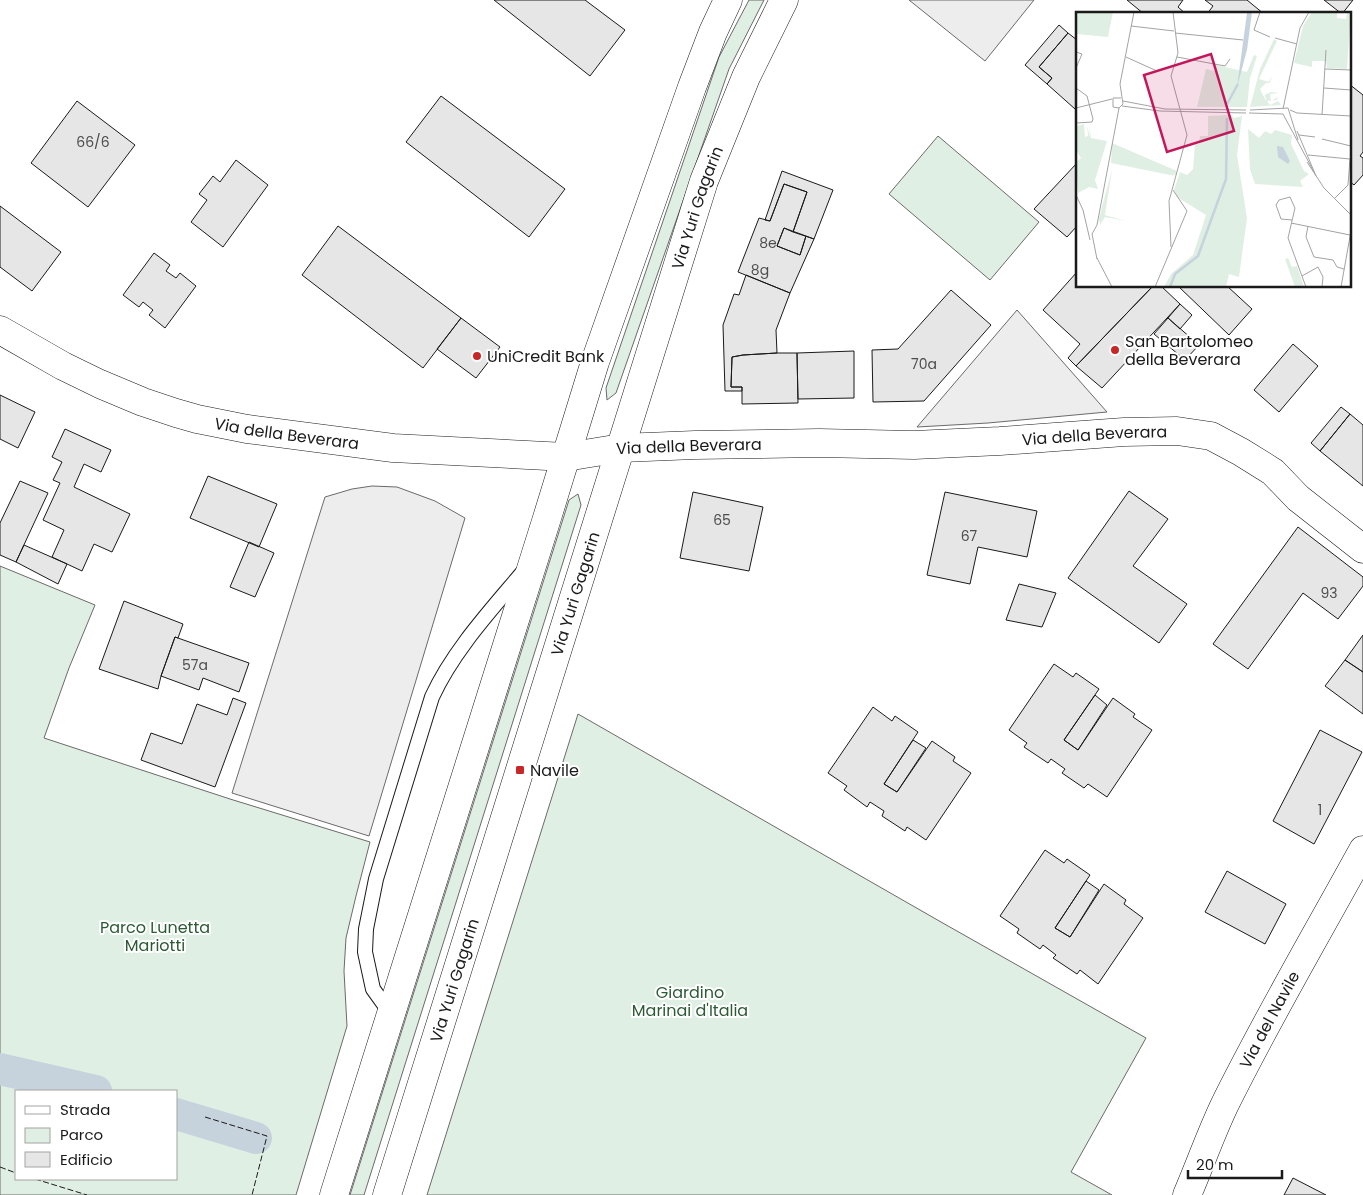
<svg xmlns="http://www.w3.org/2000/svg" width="1363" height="1195" viewBox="0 0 1363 1195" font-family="Poppins,sans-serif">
<rect width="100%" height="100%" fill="#fff"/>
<path fill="#e0efe3" stroke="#6a6a6a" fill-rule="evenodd" d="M 749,0 L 764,0 L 729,69 L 616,393 L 607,400 L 606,388 L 719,57 Z
M 938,136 L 1039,222 L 990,280 L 889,194 Z
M 578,494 L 581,505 L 364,1195 L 350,1195 L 569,500 Z
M 0,566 L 95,605 L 69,668 L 44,738 L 230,799 L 370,842 L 356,896 L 346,938 L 344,971 L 347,1026 L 296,1195 L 0,1195 ZM 16,1091 L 176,1091 L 176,1179 L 16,1179 Z
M 578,714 L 941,922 L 1146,1038 L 1071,1172 L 1112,1195 L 427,1195 Z"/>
<path fill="#ededed" stroke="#6a6a6a" d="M 909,0 L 1034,0 L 985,61 Z
M 1017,310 L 1107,412 L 988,423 L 917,427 Z
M 372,486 L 397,487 L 435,501 L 465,518 L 369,836 L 232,793 L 325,497 L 352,489 Z"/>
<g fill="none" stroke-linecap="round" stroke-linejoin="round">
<path stroke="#c6d2dc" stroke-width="32" d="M 0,1069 L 96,1091
M 176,1114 L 256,1138"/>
</g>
<path fill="#e6e6e6" stroke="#1a1a1a" d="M 494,0 L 585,0 L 625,30 L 590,76 Z
M 1127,0 L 1183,0 L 1178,7 L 1186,14 L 1144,14 Z
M 1205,0 L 1247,0 L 1264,14 L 1207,14 L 1213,6 Z
M 1324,0 L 1353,0 L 1342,14 Z
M 1059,25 L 1068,33 L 1039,67 L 1052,78 L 1047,84 L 1025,65 Z
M 1068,33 L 1077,40 L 1077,108 L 1075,109 L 1047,84 L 1052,78 L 1039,67 Z
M 1349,84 L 1363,95 L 1363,152 L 1360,156 L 1363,158 L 1363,175 L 1354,185 L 1349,181 Z
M 441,96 L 565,189 L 529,237 L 406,142 Z
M 77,101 L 135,145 L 88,207 L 31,163 Z
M 236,160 L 268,185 L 223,247 L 191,222 L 207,200 L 199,194 L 213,176 L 220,182 Z
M 1077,163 L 1077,226 L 1067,237 L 1034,209 Z
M 782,171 L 833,190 L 814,239 L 793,232 L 807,192 L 784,184 L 770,221 L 765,220 Z
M 784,184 L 807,192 L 793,232 L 784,228 L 777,246 L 800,255 L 806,236 L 814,239 L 790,293 L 738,272 L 759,218 L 770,221 Z
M 0,206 L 61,252 L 32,291 L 0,267 Z
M 338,226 L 461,318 L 423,368 L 302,275 Z
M 784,228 L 806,236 L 800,255 L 777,246 Z
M 154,253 L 170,265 L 166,271 L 176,278 L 180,273 L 196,286 L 165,328 L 149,315 L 153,310 L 143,302 L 139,307 L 123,295 Z
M 1077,272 L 1077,286 L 1153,286 L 1076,366 L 1068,358 L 1080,344 L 1043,310 Z
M 746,275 L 790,293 L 776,330 L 777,353 L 743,355 L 732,357 L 731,387 L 742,387 L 742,391 L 725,391 L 723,325 L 734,294 L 739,295 Z
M 1153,286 L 1161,286 L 1180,304 L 1102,388 L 1076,366 Z
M 1178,286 L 1227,286 L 1252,309 L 1229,335 Z
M 951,290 L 991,325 L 924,401 L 873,402 L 872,350 L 898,349 Z
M 1180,304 L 1192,315 L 1180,329 L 1168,318 Z
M 461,318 L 500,347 L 476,378 L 437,349 Z
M 1168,318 L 1199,345 L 1185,360 L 1154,334 Z
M 1293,344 L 1318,366 L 1279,412 L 1254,390 Z
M 854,351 L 854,398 L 798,399 L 797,353 Z
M 777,353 L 797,353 L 798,403 L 742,404 L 742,387 L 731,387 L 732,357 L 743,355 Z
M 0,395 L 35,412 L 18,448 L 0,439 Z
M 1341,407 L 1350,414 L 1320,451 L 1311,443 Z
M 1350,414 L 1363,425 L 1363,486 L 1320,451 Z
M 65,429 L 111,450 L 101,472 L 84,464 L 74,487 L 130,514 L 112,552 L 94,544 L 82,571 L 52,557 L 64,530 L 43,520 L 60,483 L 53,480 L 62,462 L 52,457 Z
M 208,476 L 277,504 L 259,547 L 190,518 Z
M 20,481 L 48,493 L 16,562 L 0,555 L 0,523 Z
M 1129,491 L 1168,519 L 1133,566 L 1187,604 L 1159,643 L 1068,578 Z
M 693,492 L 763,507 L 749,571 L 680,558 Z
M 945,492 L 1037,511 L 1027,557 L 978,547 L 970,584 L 927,575 Z
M 1298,527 L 1363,577 L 1363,586 L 1338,619 L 1303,593 L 1248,669 L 1213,644 Z
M 249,542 L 274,553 L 255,597 L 230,587 Z
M 24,545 L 67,564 L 58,584 L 16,562 Z
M 1019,584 L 1056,593 L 1042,627 L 1006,620 Z
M 124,601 L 183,624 L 178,638 L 175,637 L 161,676 L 158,689 L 99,669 Z
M 1363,635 L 1363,672 L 1345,660 Z
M 175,637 L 249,663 L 239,692 L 203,678 L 199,690 L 161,676 Z
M 1345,660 L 1363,672 L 1363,714 L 1325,686 Z
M 1054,664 L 1073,677 L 1076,673 L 1099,689 L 1064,740 L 1078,750 L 1113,698 L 1135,714 L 1133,717 L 1152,730 L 1107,797 L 1088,784 L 1084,788 L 1062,773 L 1065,769 L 1051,759 L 1048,763 L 1024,747 L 1027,743 L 1009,730 Z
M 1095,695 L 1107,705 L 1078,750 L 1064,740 Z
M 233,698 L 246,703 L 215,787 L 141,760 L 151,733 L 182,744 L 197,704 L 227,715 Z
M 873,707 L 892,721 L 895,716 L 918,732 L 884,784 L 897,792 L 932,741 L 955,757 L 953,761 L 971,773 L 926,840 L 907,827 L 905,831 L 882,816 L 884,811 L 870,802 L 867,807 L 844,790 L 847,786 L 828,773 Z
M 1320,730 L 1362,752 L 1314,844 L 1273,821 Z
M 913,740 L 926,748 L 897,792 L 884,784 Z
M 1045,850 L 1064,863 L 1067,859 L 1090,875 L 1055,928 L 1070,937 L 1104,884 L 1126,900 L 1124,904 L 1143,918 L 1098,984 L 1080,970 L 1077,974 L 1053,958 L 1056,955 L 1043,945 L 1040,949 L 1017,933 L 1019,929 L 1000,916 Z
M 1227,871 L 1286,904 L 1265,944 L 1205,912 Z
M 1086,881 L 1099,890 L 1070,937 L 1055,928 Z
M 1293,1178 L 1326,1195 L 1284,1195 Z"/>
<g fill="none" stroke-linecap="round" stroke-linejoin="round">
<defs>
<path id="service" d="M 391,1014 L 373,989 L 365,952 L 366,929 L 376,879 L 432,697 C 453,651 491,610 523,572"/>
<g id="minor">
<path id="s1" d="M 0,330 L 63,366 L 100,384 L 143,402 L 176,413 L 197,419 L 247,429 L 393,448 L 566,457 L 621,448 L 695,445 L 819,443 L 914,445 L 1000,441 L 1124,432 L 1177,431 L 1211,436 L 1241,452 L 1273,472 L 1298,498 L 1363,549"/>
<path id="s2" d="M 1187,1195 C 1200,1165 1211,1133 1225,1104 C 1268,1017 1317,934 1363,850"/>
</g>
<g id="secondary">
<path d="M 334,1195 L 547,518 L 595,362 L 692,87 L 713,32 L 728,0"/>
<path id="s3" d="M 387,1195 L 704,181 L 746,77 L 784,0"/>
</g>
</defs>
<use href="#service" stroke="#1a1a1a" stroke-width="16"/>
<use href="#minor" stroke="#1a1a1a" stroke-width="29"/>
<use href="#secondary" stroke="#1a1a1a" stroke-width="29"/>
<use href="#service" stroke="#fff" stroke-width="14"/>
<use href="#minor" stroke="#fff" stroke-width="28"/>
<use href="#secondary" stroke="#fff" stroke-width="28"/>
<path stroke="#1a1a1a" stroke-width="1" stroke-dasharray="6 2.5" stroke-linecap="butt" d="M 205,1117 L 267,1136 L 252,1195
M 0,1167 L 16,1173
M 35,1179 L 87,1195"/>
</g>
<g fill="#c62828" stroke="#fff" stroke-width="2">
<circle cx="1115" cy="350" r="5"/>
<circle cx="477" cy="356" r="5"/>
<rect x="515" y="765" width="10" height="10" rx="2.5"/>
</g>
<g text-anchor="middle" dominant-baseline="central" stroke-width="4" stroke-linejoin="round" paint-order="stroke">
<g font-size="14" fill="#4d4d4d">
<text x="93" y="142">66/6</text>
<text x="768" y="243">8e</text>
<text x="760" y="270">8g</text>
<text x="924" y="364">70a</text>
<text x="722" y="520">65</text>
<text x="969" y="536">67</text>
<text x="1329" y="593">93</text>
<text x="195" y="665">57a</text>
<text x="1320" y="810">1</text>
</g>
<g font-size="16" fill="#1a1a1a" stroke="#fff">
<text stroke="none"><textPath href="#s3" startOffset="1035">Via Yuri Gagarin</textPath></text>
<text stroke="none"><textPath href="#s1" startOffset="308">Via della Beverara</textPath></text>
<text stroke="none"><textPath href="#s1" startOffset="1118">Via della Beverara</textPath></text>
<text stroke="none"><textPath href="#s1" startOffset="712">Via della Beverara</textPath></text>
<text stroke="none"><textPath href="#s3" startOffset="630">Via Yuri Gagarin</textPath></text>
<text stroke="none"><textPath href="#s3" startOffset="225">Via Yuri Gagarin</textPath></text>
<text stroke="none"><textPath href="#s2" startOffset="194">Via del Navile</textPath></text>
</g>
<g font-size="16" fill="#1a1a1a" stroke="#fff" text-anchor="start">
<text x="1125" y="341">San Bartolomeo<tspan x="1125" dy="18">della Beverara</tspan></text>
<text x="487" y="356">UniCredit Bank</text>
<text x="530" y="770">Navile</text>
</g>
<g font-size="16" fill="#2b5a34" stroke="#fff">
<text x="155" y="927">Parco Lunetta<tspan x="155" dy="18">Mariotti</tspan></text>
<text x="690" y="992">Giardino<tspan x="690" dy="18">Marinai d'Italia</tspan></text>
</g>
</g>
<g transform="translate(1076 12)">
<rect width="275" height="275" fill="#fff"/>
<path d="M 0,0 L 37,0 L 32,25 L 0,22 ZM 236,0 L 261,0 L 261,6 L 270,7 L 271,0 L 275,0 L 271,57 L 251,56 L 250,49 L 236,49 L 236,55 L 218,51 L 227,14 ZM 198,27 L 201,29 L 183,67 L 193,70 L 196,63 L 194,71 L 190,71 L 184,77 L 190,89 L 189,83 L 195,80 L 203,81 L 194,82 L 195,89 L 202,85 L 201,88 L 191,89 L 194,93 L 202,89 L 205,93 L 174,95 L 184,57 ZM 178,43 L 181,44 L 174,66 L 171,95 L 121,95 L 130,57 L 139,59 L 140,53 L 171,60 ZM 155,103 L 158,106 L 166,104 L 161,143 L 171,206 L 163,265 L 153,262 L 150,275 L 88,275 L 95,262 L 117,243 L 130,203 L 101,185 L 98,178 L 104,160 L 111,163 L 117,157 L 119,132 L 123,132 L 124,124 L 132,124 L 132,104 ZM 8,112 L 9,125 L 12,124 L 11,113 L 14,126 L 13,112 L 15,126 L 31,129 L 19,168 L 22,177 L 13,175 L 2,181 L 0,150 L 5,146 L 0,138 L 0,125 L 1,114 ZM 172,117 L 183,126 L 189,119 L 195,122 L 199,118 L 216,123 L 215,132 L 228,159 L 233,162 L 224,169 L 227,175 L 179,172 L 174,157 ZM 36,131 L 101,159 L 100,163 L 96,162 L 99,164 L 35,151 ZM 36,158 L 29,203 L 25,202 L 50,209 L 29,205 L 24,213 L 23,207 L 28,187 ZM 212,246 L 216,255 L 221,254 L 228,275 L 219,275 L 209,247 Z" fill="#e0efe3"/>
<path d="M 176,0 L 171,38 L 161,75 L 171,1 ZM 201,134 L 207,135 L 214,149 L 212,152 L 202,145 Z" fill="#c6d2dc"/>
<path fill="none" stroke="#c6d2dc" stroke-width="2.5" d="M 151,92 L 162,72M 94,275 L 99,262 L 122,244 L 150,167 L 151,106"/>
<path fill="none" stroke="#a3a3a3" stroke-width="1" d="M 184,0 L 178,18 L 194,25M 55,14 L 98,19M 99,21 L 167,28M 199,26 L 221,32M 0,40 L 6,42 L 0,56M 50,45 L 81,59M 101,45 L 149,54 L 154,47M 249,57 L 275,58M 0,76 L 11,84 L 17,107 L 16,110 L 0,111M 248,76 L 275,78M 45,86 L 37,86 L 37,95 L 43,96 L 47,92 L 44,72 L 58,0M 47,89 L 89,97 L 170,98M 46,94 L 84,99 L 170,101M 0,96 L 36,87M 207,97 L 224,16 L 233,0M 174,98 L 212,96 L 222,128M 214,98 L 221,101 L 275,104M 173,101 L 207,102M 207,102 L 238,160M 246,103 L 250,38M 221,119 L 240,164M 223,123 L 239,125M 246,127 L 275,134M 232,143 L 274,147M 231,150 L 248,176 L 275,203M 0,183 L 7,198 L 14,228M 258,187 L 272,173 L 274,147M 216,208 L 205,207 L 200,193 L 203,188 L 214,185 L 218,194 L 219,196 L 212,226 L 230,275M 215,211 L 274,223M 232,214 L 230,225 L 238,245 L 257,248 L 261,255 L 268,257M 95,235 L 93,189 L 111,123 L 95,64 L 102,41 L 97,0M 21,246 L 36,275M 21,247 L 16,222 L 21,213 L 43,96M 226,264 L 242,255 L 247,265 L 246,275M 79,275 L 111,199 L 97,178M 265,275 L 275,219"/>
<path fill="#c2185b" fill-opacity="0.15" stroke="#c2185b" stroke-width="2.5" d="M 135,42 L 158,119 L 91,140 L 68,63 Z"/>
<rect width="275" height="275" fill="none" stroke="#1a1a1a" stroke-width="2.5"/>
</g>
<rect x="15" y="1090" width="162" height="90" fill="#ffffff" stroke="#a3a3a3"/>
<rect x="25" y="1106" width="25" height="8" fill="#ffffff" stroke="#a3a3a3"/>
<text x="60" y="1115" font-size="15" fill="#1a1a1a">Strada</text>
<rect x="25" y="1128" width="25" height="15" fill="#e0efe3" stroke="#a3a3a3"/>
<text x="60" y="1140" font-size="15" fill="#1a1a1a">Parco</text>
<rect x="25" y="1152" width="25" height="15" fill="#e6e6e6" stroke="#a3a3a3"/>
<text x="60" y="1165" font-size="15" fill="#1a1a1a">Edificio</text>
<path d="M1188 1170v8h94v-8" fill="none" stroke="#1a1a1a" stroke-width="2.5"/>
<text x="1196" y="1170" font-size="15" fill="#1a1a1a" stroke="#ffffff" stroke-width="4" paint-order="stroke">20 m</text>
</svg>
